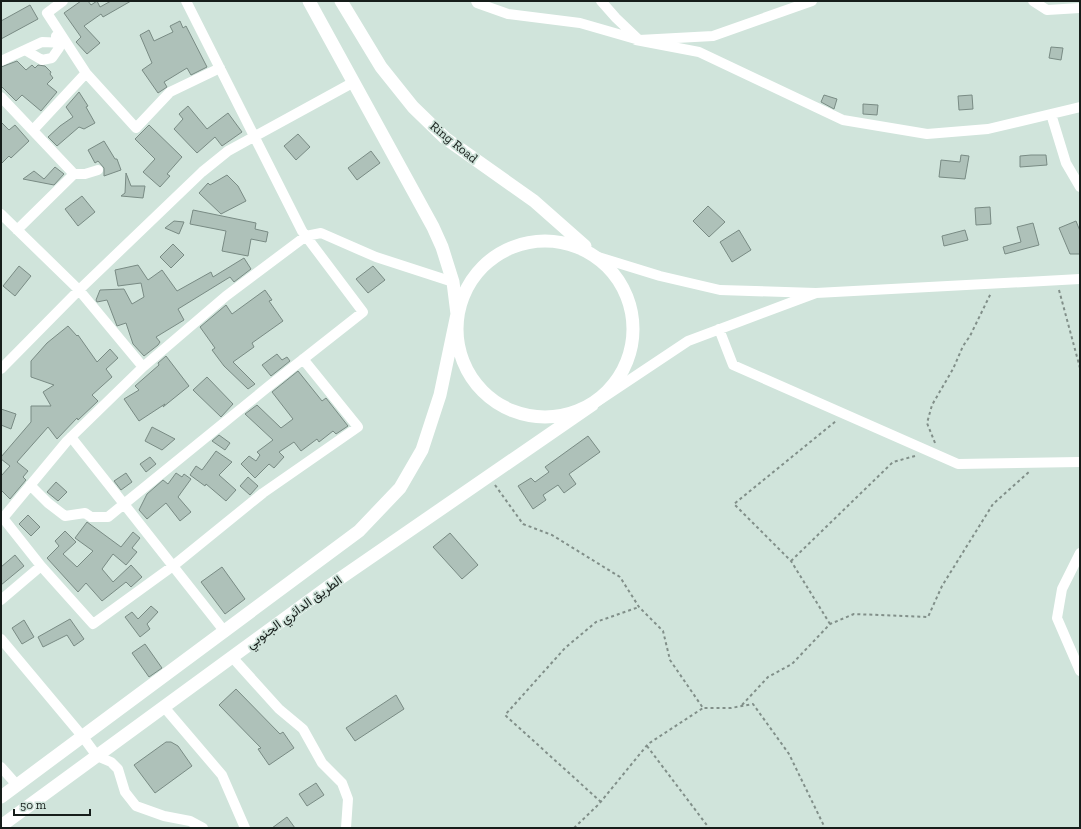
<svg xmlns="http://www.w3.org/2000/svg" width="1081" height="829" viewBox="0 0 1081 829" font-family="'Zilla Slab',Vazirmatn,serif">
<rect width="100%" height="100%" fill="#d0e4db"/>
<path fill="#aec1b9" stroke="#798b84" d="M 81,1 L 88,1 L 91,5 L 97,1 L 100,7 L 111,1 L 131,1 L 103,17 L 101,14 L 84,26 L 100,43 L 87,54 L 76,42 L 81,37 L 64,13 Z
M 30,5 L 38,19 L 1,39 L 1,21 Z
M 180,21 L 183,28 L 186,26 L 207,67 L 191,75 L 187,68 L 164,82 L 167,87 L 158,93 L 142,70 L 152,63 L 140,35 L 149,30 L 154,41 L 173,32 L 170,26 Z
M 1051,47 L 1063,48 L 1061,60 L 1049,58 Z
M 17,61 L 26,70 L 32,65 L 35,68 L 38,65 L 45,66 L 51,72 L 50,74 L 53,78 L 47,84 L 57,92 L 41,111 L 22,95 L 16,101 L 1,86 L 1,67 Z
M 79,92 L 88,106 L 86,107 L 95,123 L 84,129 L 79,127 L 57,146 L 48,137 L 60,126 L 73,117 L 66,107 Z
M 824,95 L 837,99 L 834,109 L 821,102 Z
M 972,95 L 973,109 L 959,110 L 958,96 Z
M 863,104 L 878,105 L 877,115 L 863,114 Z
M 188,106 L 207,129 L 228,113 L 242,132 L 222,146 L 215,137 L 197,153 L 174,129 L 183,119 L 179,114 Z
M 1,122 L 9,130 L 15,125 L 29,141 L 11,158 L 9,156 L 1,164 Z
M 149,125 L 182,157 L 167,174 L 170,176 L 160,187 L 143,172 L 155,159 L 135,139 Z
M 298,134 L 310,147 L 296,160 L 284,146 Z
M 104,141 L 115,159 L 117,159 L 121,170 L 104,176 L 104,168 L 98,161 L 95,163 L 88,150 Z
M 371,151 L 380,163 L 357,180 L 348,168 Z
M 961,155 L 969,156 L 965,179 L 939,177 L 941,160 L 960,162 Z
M 1031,155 L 1046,155 L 1047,165 L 1020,167 L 1020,156 Z
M 55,167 L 64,174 L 54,185 L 23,179 L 34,171 L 44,179 Z
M 126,173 L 131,186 L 145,186 L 143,198 L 121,196 L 125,193 Z
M 227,175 L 238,186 L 246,201 L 221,214 L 199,193 L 208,183 L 210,185 Z
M 82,196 L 95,212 L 78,226 L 65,209 Z
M 708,206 L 725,222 L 709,237 L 693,221 Z
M 990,207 L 991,224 L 976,225 L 975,208 Z
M 193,210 L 256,223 L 255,229 L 268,232 L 266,242 L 251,239 L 248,256 L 222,251 L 226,231 L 190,224 Z
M 174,221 L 184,222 L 179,234 L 165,228 Z
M 1076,221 L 1080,231 L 1080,254 L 1070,254 L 1059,228 Z
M 1033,223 L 1039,245 L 1005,254 L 1003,247 L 1021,242 L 1017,227 Z
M 739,230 L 751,250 L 732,262 L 720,242 Z
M 965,230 L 968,240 L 944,246 L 942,236 Z
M 173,244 L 184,255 L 171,268 L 160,257 Z
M 244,258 L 251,269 L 234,282 L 230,277 L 178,309 L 184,320 L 156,337 L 160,342 L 158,345 L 144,356 L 133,344 L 126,323 L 117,326 L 107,300 L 97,302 L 96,300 L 100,290 L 124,289 L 132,304 L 144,297 L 141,283 L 118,286 L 115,270 L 138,265 L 148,280 L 162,270 L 177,291 L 211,272 L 213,277 Z
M 19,266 L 31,276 L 15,296 L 3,286 Z
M 373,266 L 385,280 L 368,293 L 356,279 Z
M 265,290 L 272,300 L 269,301 L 283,321 L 252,343 L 254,347 L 233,362 L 255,384 L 248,389 L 224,366 L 212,350 L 215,348 L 200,327 L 226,305 L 232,314 Z
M 68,326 L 77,336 L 78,335 L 97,362 L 110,349 L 118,358 L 106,369 L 112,377 L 92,395 L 98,401 L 78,420 L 77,418 L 57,439 L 48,427 L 17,462 L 28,471 L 23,477 L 26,480 L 10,499 L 1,490 L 1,476 L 10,466 L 1,459 L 1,457 L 31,422 L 31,406 L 51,406 L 43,392 L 54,385 L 31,377 L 31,361 L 47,343 Z
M 277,354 L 282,360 L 287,357 L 290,361 L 271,376 L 262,365 Z
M 166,356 L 189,386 L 163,407 L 165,404 L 139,421 L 124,399 L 139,390 L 135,386 L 159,365 L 158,363 Z
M 298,371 L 322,401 L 326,398 L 348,426 L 336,434 L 333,431 L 319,442 L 317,439 L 301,451 L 294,442 L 279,452 L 284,457 L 274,468 L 269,464 L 255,478 L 241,464 L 249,456 L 256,461 L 260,455 L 257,452 L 273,440 L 245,414 L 257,405 L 281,428 L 293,419 L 272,392 Z
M 207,377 L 233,404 L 221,417 L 193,390 Z
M 1,409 L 16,414 L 11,429 L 1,425 Z
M 152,427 L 175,439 L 162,450 L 145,441 Z
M 219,435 L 230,443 L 225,450 L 212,441 Z
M 588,436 L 600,452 L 569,474 L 576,484 L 564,493 L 558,485 L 543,495 L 546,500 L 533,509 L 518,486 L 531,478 L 535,482 L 549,472 L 545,467 Z
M 216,451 L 232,462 L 219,475 L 236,490 L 226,501 L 206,484 L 205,486 L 190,475 L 196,466 L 202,470 Z
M 150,457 L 156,464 L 146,472 L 140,464 Z
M 126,473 L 132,482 L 121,490 L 114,481 Z
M 176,473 L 182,477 L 184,474 L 191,479 L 178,497 L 191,512 L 180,521 L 166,503 L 147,519 L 139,510 L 147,494 L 163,480 L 168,484 Z
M 248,477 L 258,486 L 250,495 L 240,486 Z
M 56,482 L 67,492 L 58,501 L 47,492 Z
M 28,515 L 40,527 L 31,536 L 19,524 Z
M 87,522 L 121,547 L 133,532 L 140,538 L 132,548 L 137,552 L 126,565 L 113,554 L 102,569 L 113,582 L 131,565 L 142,577 L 131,587 L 126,582 L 102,601 L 86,583 L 78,592 L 47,558 L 59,546 L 55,541 L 65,531 L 76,542 L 63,554 L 77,567 L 93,551 L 75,538 Z
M 450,533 L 478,565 L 462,579 L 433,547 Z
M 15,555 L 24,566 L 1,585 L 1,567 Z
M 222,567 L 245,599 L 225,614 L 201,582 Z
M 151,606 L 158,612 L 147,624 L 150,629 L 140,637 L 125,617 L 132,612 L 138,619 Z
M 70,619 L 84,639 L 74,646 L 67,635 L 43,647 L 38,637 Z
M 24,620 L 34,637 L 22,644 L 12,628 Z
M 145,644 L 162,668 L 149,677 L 132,653 Z
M 236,689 L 280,734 L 283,732 L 294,748 L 269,765 L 258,749 L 261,748 L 219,705 Z
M 396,695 L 404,709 L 355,741 L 346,728 Z
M 166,742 L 171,742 L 178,746 L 192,766 L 155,793 L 134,765 Z
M 316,783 L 324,795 L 307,806 L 299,794 Z
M 287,817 L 295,828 L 272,828 Z"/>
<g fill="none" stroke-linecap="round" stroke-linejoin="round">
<path stroke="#818f89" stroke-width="2" stroke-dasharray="3 3" stroke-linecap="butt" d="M 1059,290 L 1080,368
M 935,443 L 927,423 L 932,405 L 953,369 L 963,346 L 970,336 L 991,293
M 495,485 L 523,524 L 552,535 L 620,577 L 639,607 L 663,631 L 670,660 L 703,708 L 731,708 L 753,704 L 789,754 L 825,828
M 791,561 L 893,462 L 915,456
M 830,624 L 791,561 L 734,504 L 836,421
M 742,705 L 768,677 L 792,664 L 830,624 L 854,614 L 928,617 L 942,586 L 993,504 L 1029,472
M 647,746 L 709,828
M 601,802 L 505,715 L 565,648 L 596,622 L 639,607
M 574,828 L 599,804 L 648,744 L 703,708"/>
<path stroke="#fff" stroke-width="10" d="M 186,1 L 302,231 L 363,312 L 269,386 L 124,504 L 225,632
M 476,1 L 477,3 L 508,14 L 580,23 L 639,40 L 713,36 L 812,1
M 601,1 L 616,18 L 637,38
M 1033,1 L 1047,10 L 1080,8
M 636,40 L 699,52 L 843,120 L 927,134 L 988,129 L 1080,107
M 25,50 L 42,60 L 52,58 L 59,48 L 56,36
M 1,61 L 42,42 L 66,43
M 86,73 L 136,128 L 170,92 L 220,68
M 1,97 L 74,174 L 17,230
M 1051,114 L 1066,163 L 1080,187
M 33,130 L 86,73 L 47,13 L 63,1
M 74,174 L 85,174 L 98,170
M 1,214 L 79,290 L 143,367
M 816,293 L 1080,279
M 719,329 L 733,365 L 958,464 L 1080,462
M 1,369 L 79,290 L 202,172 L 228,151 L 354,82
M 592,405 L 688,341 L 816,293 L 720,290 L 660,276 L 595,256
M 30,485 L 48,503 L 65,516 L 85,513 L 91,517 L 108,517 L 124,504 L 71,437
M 1080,553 L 1062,589 L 1057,618 L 1080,671
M 41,566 L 3,518 L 67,441 L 143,367 L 226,296 L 306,236 L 321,233 L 376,257 L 453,282
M 1,600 L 41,566 L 93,624 L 173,566 L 263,493 L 358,427 L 303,359
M 1,639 L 83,737 L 97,756 L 111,762 L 118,769 L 125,792 L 136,806 L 164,816 L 190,821 L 203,828
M 232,657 L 279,709 L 303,729 L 322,763 L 342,783 L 348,799 L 346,828
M 164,707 L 222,775 L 245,828
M 1,767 L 17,785"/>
<path stroke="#fff" stroke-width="13" d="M 341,1 L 381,67 L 413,107 L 445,138 L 534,201 L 585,246
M457 329a88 88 0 1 1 176 0a88 88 0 1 1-176 0Z
M 1,797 L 359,531 L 400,488 L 422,450 L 440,395 L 457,314 L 453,282 L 442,247 L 433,227 L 309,1
M 1,826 L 332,584 L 592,405"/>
</g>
<g text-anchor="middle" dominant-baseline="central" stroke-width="3.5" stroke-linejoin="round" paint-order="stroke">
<g font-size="13" fill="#161d1a" stroke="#d0e4db">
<text transform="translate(454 142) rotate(39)">Ring Road</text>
<text transform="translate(294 612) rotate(-36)">الطريق الدائري الجنوبي</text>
</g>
</g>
<rect width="1081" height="829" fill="none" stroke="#161d1a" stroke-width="4"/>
<path d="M14 809v6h76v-6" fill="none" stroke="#161d1a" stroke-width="2"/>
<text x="20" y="809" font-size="12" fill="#161d1a" stroke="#d0e4db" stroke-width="3" paint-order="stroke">50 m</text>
</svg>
